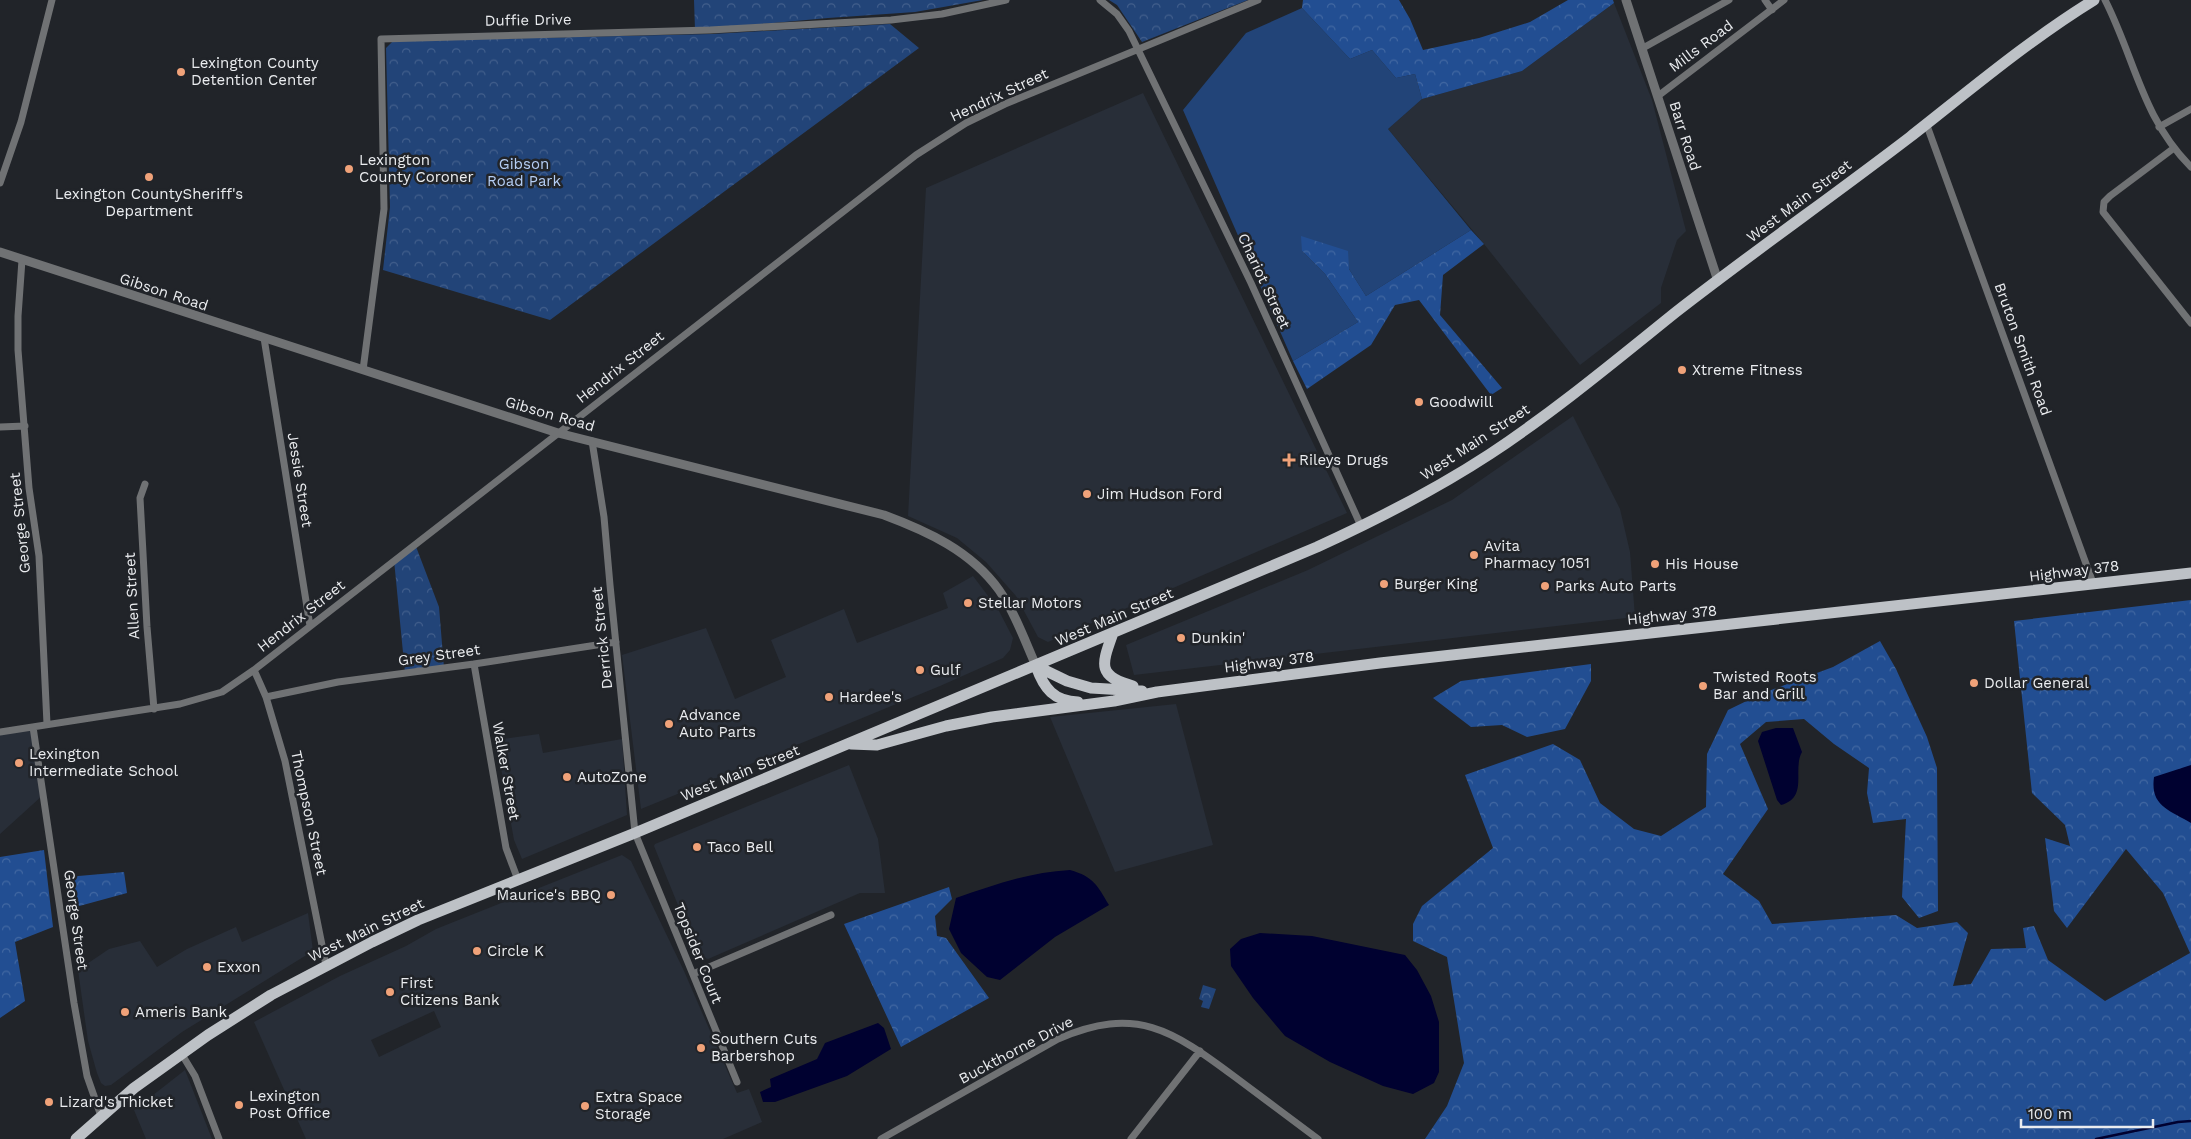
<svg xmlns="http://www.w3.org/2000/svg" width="2191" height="1139" viewBox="0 0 2191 1139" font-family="'Work Sans',sans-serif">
<defs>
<pattern id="forest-crowns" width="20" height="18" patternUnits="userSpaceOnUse" patternTransform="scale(1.25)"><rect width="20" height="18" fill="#224e92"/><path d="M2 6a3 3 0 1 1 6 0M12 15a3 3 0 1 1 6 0" fill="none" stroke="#4268a2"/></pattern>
<pattern id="park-crowns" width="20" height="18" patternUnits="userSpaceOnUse" patternTransform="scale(1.25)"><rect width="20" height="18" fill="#224478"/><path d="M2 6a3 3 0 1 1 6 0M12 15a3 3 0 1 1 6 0" fill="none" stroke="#425f8c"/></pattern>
</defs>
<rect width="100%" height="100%" fill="#212429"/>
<path fill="#282e38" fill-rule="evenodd" d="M 1614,3 L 1652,100 L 1686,231 L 1677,240 L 1661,288 L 1661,303 L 1580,365 L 1484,244 L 1388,129 L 1422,99 L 1522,71 Z
M 1143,93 L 1347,513 L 1048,642 L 1038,637 L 1016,596 L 986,562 L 957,538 L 908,516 L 926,188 Z
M 1573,416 L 1620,509 L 1630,552 L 1635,617 L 1134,675 L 1126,645 L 1308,570 L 1452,500 Z
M 973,576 L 998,609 L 1013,638 L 1010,650 L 1003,658 L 940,686 L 641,809 L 622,655 L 706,628 L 735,699 L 786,677 L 771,640 L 844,609 L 857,643 L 948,608 L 943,593 Z
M 1176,704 L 1213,845 L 1115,872 L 1050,717 Z
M 33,727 L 43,795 L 0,834 L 0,732 Z
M 539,734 L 543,753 L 622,739 L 627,815 L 522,859 L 514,840 L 496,740 Z
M 849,765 L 878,839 L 885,893 L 860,893 L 708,959 L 702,957 L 697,952 L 654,846 L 655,844 Z
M 622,855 L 631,861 L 684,971 L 737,1093 L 749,1089 L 762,1122 L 723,1139 L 306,1139 L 254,1022 L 340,976 L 406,946 L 436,929 ZM 434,1011 L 441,1027 L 379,1057 L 371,1040 Z
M 308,913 L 313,951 L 182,1032 L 111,1085 L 105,1086 L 101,1083 L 97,1073 L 88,1041 L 78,970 L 109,949 L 140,941 L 157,967 L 187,949 L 236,927 L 242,942 Z
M 185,1070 L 212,1139 L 146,1139 L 134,1110 Z"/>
<path fill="#224478" d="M 1302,8 L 1350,59 L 1372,50 L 1396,78 L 1415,74 L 1422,99 L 1388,129 L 1471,230 L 1366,296 L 1349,269 L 1302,251 L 1325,274 L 1358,322 L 1293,361 L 1183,110 L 1246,33 Z"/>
<path fill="url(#forest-crowns)" d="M 1303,0 L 1399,0 L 1410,19 L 1423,50 L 1479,38 L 1530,22 L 1568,0 L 1613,0 L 1614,3 L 1522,71 L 1422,99 L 1415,74 L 1396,78 L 1372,50 L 1350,59 L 1302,8 Z
M 1471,230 L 1484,244 L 1443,275 L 1440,315 L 1502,388 L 1491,395 L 1419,300 L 1395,305 L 1371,345 L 1307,389 L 1293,361 L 1358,322 L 1325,274 L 1302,251 L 1301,236 L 1348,251 L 1349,269 L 1366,296 Z
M 2191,600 L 2191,1139 L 1425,1139 L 1447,1106 L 1464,1063 L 1447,957 L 1413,941 L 1413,924 L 1422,906 L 1493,848 L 1465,775 L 1553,744 L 1580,760 L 1600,803 L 1634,829 L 1661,836 L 1706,807 L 1707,754 L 1728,710 L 1763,693 L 1833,667 L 1880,641 L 1896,669 L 1927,737 L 1937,768 L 1938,911 L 1919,918 L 1902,897 L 1906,819 L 1873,823 L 1867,793 L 1869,768 L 1834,744 L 1804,719 L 1766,722 L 1740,744 L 1768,809 L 1723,874 L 1759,901 L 1772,924 L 1896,915 L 1917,928 L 1957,922 L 1968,933 L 1953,986 L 1971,984 L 1991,949 L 2026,948 L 2023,928 L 2034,926 L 2048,960 L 2105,1001 L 2190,953 L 2163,893 L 2126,849 L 2067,928 L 2054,911 L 2045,838 L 2070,846 L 2065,825 L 2032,793 L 2014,621 Z
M 1591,664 L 1591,681 L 1565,729 L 1527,737 L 1502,725 L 1471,727 L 1433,698 L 1461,681 Z
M 44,850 L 53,927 L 15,942 L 25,1001 L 0,1018 L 0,857 Z
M 124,872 L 127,893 L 72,908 L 67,877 Z
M 949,887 L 952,899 L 935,916 L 937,936 L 946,938 L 989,998 L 901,1047 L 844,924 Z"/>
<path fill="url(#park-crowns)" d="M 694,0 L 983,0 L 915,12 L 828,18 L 695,30 Z
M 1109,0 L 1248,0 L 1142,42 L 1117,5 Z
M 890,24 L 919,48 L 550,320 L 383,270 L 390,207 L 386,48 L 393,41 L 713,34 Z
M 415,544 L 439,607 L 444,668 L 405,673 L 394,560 Z
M 1203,985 L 1216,989 L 1209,1009 L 1201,1007 L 1203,1001 L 1199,999 Z"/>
<path fill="#000130" d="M 1776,728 L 1793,728 L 1802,752 C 1792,770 1809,797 1781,805 L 1777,800 L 1758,741 L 1762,732 Z
M 2191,765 L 2191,823 C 2169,810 2150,806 2154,777 Z
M 1070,870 C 1094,877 1097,885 1109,905 L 1055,937 L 1000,980 L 987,977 L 961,953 L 949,929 L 956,898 C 994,885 1030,872 1070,870 Z
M 1260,933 L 1312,936 L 1405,955 L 1417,970 L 1431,996 L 1439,1022 L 1439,1072 L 1434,1083 L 1413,1094 L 1383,1086 L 1330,1062 L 1285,1036 L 1253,998 L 1231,966 L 1230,949 L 1241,939 Z
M 878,1023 L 884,1028 L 891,1049 L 847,1076 L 775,1102 L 763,1102 L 760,1092 L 771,1087 L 770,1079 L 817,1059 L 825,1043 Z"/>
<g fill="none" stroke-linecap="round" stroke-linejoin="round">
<path stroke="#000130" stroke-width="2.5" d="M 2096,1139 L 2178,1122 L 2191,1121"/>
<path stroke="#707274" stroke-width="7" d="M 1100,0 L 1117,14 L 1129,31 L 1251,283 L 1361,526
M 1765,0 L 1772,10
M 2105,0 C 2135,59 2142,118 2191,167
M 1643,48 L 1729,0
M 1658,96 L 1784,0
M 1926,123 L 2093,583
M 2159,127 L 2191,109
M 2174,148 L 2110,196 L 2104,202 L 2103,212 L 2191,323
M 0,183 L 21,122 L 52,0
M 22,260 L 18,316 L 18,350 L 29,488 L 39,556 L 47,724
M 264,338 L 310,626
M 363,370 L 384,209 L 381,39 L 710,30 L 891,20 L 942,14 L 1006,0
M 0,427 L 25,426
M 592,441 L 604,517 L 610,585 L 635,833 L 737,1082
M 145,484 L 140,498 L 147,627 L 154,709
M 474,664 L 506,848 L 518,880
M 254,670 L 266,697 L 285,761 L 326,965
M 266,697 L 338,682 L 474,664 L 616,642
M 33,727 L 74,1003 L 87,1076 L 101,1116
M 0,732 L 180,704 L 222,692 L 254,670 L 916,155 L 966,123 L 1005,104 L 1258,0
M 693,974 L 831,915
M 181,1053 L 195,1076 L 219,1139
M 881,1139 L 1058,1039 C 1136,1005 1172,1030 1235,1077 C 1263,1098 1290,1118 1318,1139
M 1131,1139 L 1200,1051"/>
<path stroke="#707274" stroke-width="9" d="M 1626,0 L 1718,281
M 0,252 L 558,433 L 884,515 C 927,531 971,551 999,590 C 1015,613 1025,641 1036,666"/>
<path stroke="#bdc1c6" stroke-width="11" d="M 1113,633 C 1102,664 1096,676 1133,686
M 1036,666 L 1067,681 L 1091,688 L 1142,691
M 1036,666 C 1044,689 1054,701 1078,702
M 851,744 L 877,745 L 946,726 L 992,717 L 1114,701 L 1157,692 L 1380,663 L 2191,573
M 76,1139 L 134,1088 L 208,1035 L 271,995 L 372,942 L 418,920 L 635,833 L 1317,547 C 1376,520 1435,490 1490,454 C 1555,411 1615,361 1676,312 C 1753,252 1833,196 1910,137 C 1970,90 2029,40 2094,0"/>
</g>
<g fill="#f0a279" stroke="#212429" stroke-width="2">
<circle cx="181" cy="72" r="5"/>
<circle cx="349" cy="169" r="5"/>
<circle cx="149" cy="177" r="5"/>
<circle cx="1682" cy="370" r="5"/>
<circle cx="1419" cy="402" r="5"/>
<path d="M1286.5 452.5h5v5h5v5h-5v5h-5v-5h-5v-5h5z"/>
<circle cx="1087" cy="494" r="5"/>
<circle cx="1474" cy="555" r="5"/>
<circle cx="1655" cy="564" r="5"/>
<circle cx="1384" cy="584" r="5"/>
<circle cx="1545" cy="586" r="5"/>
<circle cx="968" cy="603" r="5"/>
<circle cx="1181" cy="638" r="5"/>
<circle cx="920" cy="670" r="5"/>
<circle cx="1974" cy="683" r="5"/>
<circle cx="1703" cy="686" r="5"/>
<circle cx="829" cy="697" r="5"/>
<circle cx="669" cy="724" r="5"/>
<circle cx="19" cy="763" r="5"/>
<circle cx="567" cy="777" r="5"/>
<circle cx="697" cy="847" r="5"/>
<circle cx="611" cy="895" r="5"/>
<circle cx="477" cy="951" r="5"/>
<circle cx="207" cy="967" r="5"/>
<circle cx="390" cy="992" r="5"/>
<circle cx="125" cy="1012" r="5"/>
<circle cx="701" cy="1048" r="5"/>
<circle cx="49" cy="1102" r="5"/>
<circle cx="239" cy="1105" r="5"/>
<circle cx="585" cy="1106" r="5"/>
</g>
<g text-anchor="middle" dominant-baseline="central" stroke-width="5" stroke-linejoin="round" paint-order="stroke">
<g font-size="15" fill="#eaecef" stroke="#212429">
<text transform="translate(528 20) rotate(-1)">Duffie Drive</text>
<text transform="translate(1701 46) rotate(-37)">Mills Road</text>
<text transform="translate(999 95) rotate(-25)">Hendrix Street</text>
<text transform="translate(1685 136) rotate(72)">Barr Road</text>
<text transform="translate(1799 201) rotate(-37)">West Main Street</text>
<text transform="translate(1264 281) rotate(65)">Chariot Street</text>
<text transform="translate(164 292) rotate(18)">Gibson Road</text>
<text transform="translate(2023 349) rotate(70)">Bruton Smith Road</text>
<text transform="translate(620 367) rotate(-38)">Hendrix Street</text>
<text transform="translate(550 414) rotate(16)">Gibson Road</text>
<text transform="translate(1475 442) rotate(-33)">West Main Street</text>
<text transform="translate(300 480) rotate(81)">Jessie Street</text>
<text transform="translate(20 523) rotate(-96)">George Street</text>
<text transform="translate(2074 571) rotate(-7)">Highway 378</text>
<text transform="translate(132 596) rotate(-93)">Allen Street</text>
<text transform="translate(1672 615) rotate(-6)">Highway 378</text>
<text transform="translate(301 616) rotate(-38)">Hendrix Street</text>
<text transform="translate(1114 617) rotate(-23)">West Main Street</text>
<text transform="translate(602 638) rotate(-96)">Derrick Street</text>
<text transform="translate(439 655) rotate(-8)">Grey Street</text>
<text transform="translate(1269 662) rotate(-7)">Highway 378</text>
<text transform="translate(506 771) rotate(80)">Walker Street</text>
<text transform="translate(740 773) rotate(-22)">West Main Street</text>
<text transform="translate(309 813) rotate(78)">Thompson Street</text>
<text transform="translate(76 920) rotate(82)">George Street</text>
<text transform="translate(366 930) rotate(-26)">West Main Street</text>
<text transform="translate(698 953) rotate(68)">Topsider Court</text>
<text transform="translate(1016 1050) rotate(-28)">Buckthorne Drive</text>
</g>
<g font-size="15" fill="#eaecef" stroke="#212429" text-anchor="start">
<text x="191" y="63">Lexington County<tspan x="191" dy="17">Detention Center</tspan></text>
<text x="359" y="160">Lexington<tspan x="359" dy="17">County Coroner</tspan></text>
<text x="149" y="194" text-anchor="middle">Lexington CountySheriff's<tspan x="149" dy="17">Department</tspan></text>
<text x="1692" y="370">Xtreme Fitness</text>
<text x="1429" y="402">Goodwill</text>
<text x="1299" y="460">Rileys Drugs</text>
<text x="1097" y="494">Jim Hudson Ford</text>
<text x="1484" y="546">Avita<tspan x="1484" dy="17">Pharmacy 1051</tspan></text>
<text x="1665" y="564">His House</text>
<text x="1394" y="584">Burger King</text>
<text x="1555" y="586">Parks Auto Parts</text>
<text x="978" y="603">Stellar Motors</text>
<text x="1191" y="638">Dunkin'</text>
<text x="930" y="670">Gulf</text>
<text x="1713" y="677">Twisted Roots<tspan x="1713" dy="17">Bar and Grill</tspan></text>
<text x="1984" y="683">Dollar General</text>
<text x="839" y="697">Hardee's</text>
<text x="679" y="715">Advance<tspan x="679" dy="17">Auto Parts</tspan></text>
<text x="29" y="754">Lexington<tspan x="29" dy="17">Intermediate School</tspan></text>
<text x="577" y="777">AutoZone</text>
<text x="707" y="847">Taco Bell</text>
<text x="601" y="895" text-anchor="end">Maurice's BBQ</text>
<text x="487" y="951">Circle K</text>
<text x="217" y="967">Exxon</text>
<text x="400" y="983">First<tspan x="400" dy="17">Citizens Bank</tspan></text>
<text x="135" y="1012">Ameris Bank</text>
<text x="711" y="1039">Southern Cuts<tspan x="711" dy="17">Barbershop</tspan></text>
<text x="249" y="1096">Lexington<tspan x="249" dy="17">Post Office</tspan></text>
<text x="595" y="1097">Extra Space<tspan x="595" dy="17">Storage</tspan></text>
<text x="59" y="1102">Lizard's Thicket</text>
</g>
<g font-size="15" fill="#b5cef5" stroke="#212429">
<text x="524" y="164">Gibson<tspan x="524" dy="17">Road Park</tspan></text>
</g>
</g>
<path d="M2021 1119v8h132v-8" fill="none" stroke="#eaecef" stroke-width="2.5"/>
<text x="2028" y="1119" font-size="15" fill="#eaecef" stroke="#212429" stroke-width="4" paint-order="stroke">100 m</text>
</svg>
